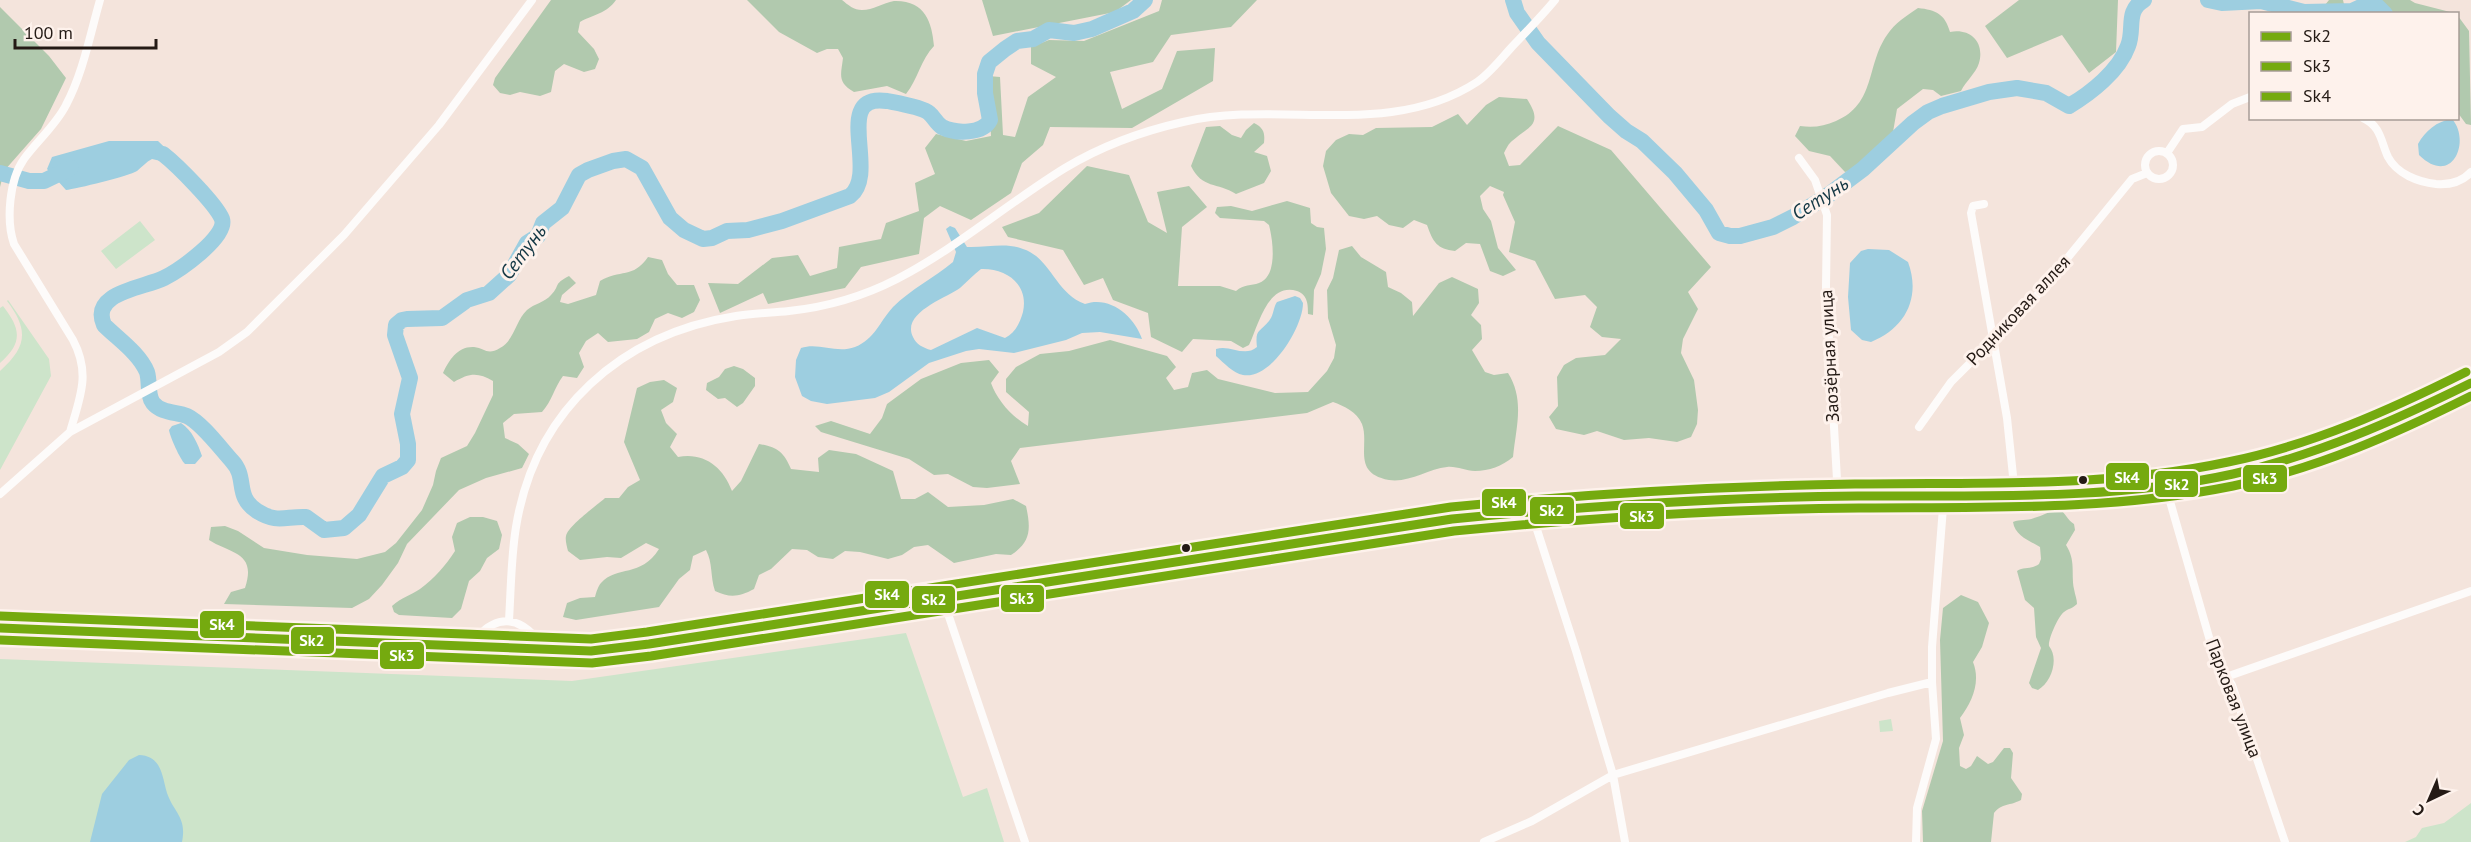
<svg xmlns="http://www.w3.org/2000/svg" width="2471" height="842" viewBox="0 0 2471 842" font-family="'PT Sans',sans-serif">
<rect width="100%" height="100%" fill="#f4e4dc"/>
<path fill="#cde4ca" d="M 140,221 L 155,240 L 116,269 L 101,251 Z
M 8,300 L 49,359 L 51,376 L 0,470 L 0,371 C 27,347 29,330 7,301 Z
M 3,306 C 21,329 23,343 0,363 L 0,308 Z
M 906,633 L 963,797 L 987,788 L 1004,842 L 0,842 L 0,659 L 572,681 Z
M 1891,719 L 1893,731 L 1880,732 L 1879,721 Z
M 2471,803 L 2471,842 L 2405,842 L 2416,837 L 2422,828 L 2444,823 Z"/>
<path fill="#b1c9ae" d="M 551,0 L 616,0 C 606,14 594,14 580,22 L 578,32 L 594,49 L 599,59 L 595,69 L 584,72 L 564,64 L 555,71 L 551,92 L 540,96 L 520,92 L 510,95 L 500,93 L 493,85 L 495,78 Z
M 747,0 L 842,0 C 848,5 854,10 862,10 C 873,10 883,3 894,1 C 925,0 932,22 934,46 C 921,59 918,79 906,94 L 887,86 L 854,92 C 837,82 841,75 843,58 L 838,49 L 827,49 L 817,53 L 779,32 Z
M 982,0 L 1131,0 L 1115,12 L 993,36 Z
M 1162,0 L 1257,0 L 1231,27 L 1171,35 L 1153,62 L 1110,72 L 1122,109 L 1162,89 L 1177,51 L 1215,48 L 1213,81 L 1132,128 L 1050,127 L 1043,145 L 1022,163 L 1011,193 L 971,220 L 940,206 L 924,218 L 919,254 L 861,267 L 845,288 L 768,304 L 763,293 L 720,313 L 708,283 L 738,284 L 772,258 L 798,255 L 810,276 L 837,268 L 839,247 L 881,239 L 886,223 L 919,211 L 915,183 L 935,174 L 925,148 L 936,134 L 966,141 L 991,136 L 988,76 L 1000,77 L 1003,135 L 1015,137 L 1028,97 L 1056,77 L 1031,64 L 1031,47 L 1049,40 L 1084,41 L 1159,11 Z
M 2019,0 L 2118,0 L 2116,52 L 2089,73 L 2062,35 L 2007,58 L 1985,26 Z
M 2329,0 L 2343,0 L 2346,13 L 2306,13 L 2325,5 Z
M 2378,0 L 2410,0 L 2415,3 L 2454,13 L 2377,13 Z
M 0,7 L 49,56 L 66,78 L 41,129 L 4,171 L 0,187 Z
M 1918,8 C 1936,10 1945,14 1950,32 C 1970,28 1985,42 1979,63 C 1976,73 1966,81 1961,91 L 1941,96 L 1933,90 L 1923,89 L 1897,109 L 1893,132 L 1887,141 L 1855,170 L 1845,172 L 1830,156 L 1809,151 L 1795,136 L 1800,126 C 1814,128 1824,126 1836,121 C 1876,104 1866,65 1887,35 C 1895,23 1906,16 1918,8 Z
M 2458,16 L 2469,31 L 2471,125 L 2466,124 L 2458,113 Z
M 1499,97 L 1527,99 C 1544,125 1529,126 1512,141 C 1509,143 1506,149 1504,153 L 1509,166 L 1520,165 L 1558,126 L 1611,150 L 1711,267 L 1688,292 L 1698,309 L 1683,339 L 1681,353 L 1694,380 L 1698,410 L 1697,424 L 1691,437 L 1677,442 L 1649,438 L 1624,440 L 1597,431 L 1584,435 L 1556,429 L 1549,417 L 1558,406 L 1557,377 L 1564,365 L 1576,358 L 1605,355 L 1621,339 L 1602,337 L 1590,327 L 1597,307 L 1585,295 L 1555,299 L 1535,261 L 1509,252 L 1515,222 L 1503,195 L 1504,192 L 1490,186 L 1480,196 L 1483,209 L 1491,221 L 1498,248 L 1516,270 L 1503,276 L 1490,271 L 1480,244 L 1466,243 L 1455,251 C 1437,249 1433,242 1427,225 L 1414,220 L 1403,228 L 1389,225 L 1377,216 L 1364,219 L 1349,216 L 1331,193 L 1323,166 L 1326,151 L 1336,140 L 1349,134 L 1363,135 L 1376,128 L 1432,127 L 1458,114 L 1467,125 L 1486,105 Z
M 1254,123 C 1264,128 1265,133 1264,143 L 1254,152 L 1267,156 L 1271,171 L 1264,183 L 1236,194 C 1217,182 1202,189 1191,166 L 1206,127 L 1220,126 L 1232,135 L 1241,138 L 1246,130 Z
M 1087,166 L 1129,175 L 1148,222 L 1167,233 L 1157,192 L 1189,186 L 1207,207 L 1182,227 L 1178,286 L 1220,286 L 1236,291 C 1244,284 1251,286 1259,283 C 1278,276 1273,241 1269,225 L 1264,221 L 1220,218 L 1215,213 L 1217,207 L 1231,206 L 1252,211 L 1287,201 L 1310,208 L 1311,223 L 1317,227 L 1324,228 L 1326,249 L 1321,274 L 1314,290 L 1313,315 L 1308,314 C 1308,305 1308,295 1297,291 C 1267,282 1258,327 1249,345 L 1243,348 L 1231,341 L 1193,339 L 1182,352 L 1151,337 L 1148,313 L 1113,300 L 1103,278 L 1084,285 L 1063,250 L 1008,237 L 1002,227 L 1039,213 Z
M 1352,246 L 1361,257 L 1386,272 L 1388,287 L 1401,293 L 1412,302 L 1413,316 L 1439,283 L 1452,277 L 1478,289 L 1479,303 L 1471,315 L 1481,325 L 1482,339 L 1472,350 L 1485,372 L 1494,375 L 1508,373 C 1525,400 1516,427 1513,457 C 1502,466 1489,471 1475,471 C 1465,471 1457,466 1447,467 C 1428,469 1409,483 1389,480 C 1351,473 1370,445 1362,424 C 1357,412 1344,406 1333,402 L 1307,413 L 1020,448 L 1011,461 L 1020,484 L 987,488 L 973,487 L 948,474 L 934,475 L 909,459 L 821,432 L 815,426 L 831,421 L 870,434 L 882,418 L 887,404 L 921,379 L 961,363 L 989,360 L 999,372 L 991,383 C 997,400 1012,417 1028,426 L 1029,412 L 1006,392 L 1006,379 L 1016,367 L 1040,354 L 1069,351 L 1110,340 L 1167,356 L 1176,367 L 1166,378 L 1174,390 L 1188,387 L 1192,373 L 1207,370 L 1218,379 L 1275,393 L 1308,392 L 1327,371 L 1334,358 L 1336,345 L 1328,318 L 1327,290 L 1333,278 L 1339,250 Z
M 648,257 L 662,260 L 668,274 L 677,285 L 694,285 L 700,300 L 694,312 L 682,318 L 668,313 L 655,319 L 649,332 L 637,339 L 608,342 L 598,333 L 586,341 L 579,353 L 584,367 L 577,378 L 563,376 C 554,388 552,401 542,412 L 514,414 L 503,423 L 505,438 L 518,444 L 529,454 L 522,468 L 486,478 L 459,490 L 407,544 L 398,563 L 382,585 L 369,599 L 352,608 L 224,604 L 231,592 L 245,588 C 257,552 231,554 209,540 L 211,527 L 225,526 L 238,531 L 264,548 L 307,555 L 357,559 L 385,552 L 396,543 L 422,510 L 433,485 L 436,471 L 441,458 L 467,446 L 475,433 L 493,395 L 493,381 C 478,372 469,373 454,382 L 443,373 C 449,360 458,346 474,347 C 485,348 487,356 500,348 C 514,341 516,320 527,310 C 534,304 545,302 551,295 C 561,285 552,285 569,276 L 576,283 L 562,295 L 560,302 L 568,304 L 596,295 L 600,281 C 620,269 633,279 648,257 Z
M 734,366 L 743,369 L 755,378 L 755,386 L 743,403 L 737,407 L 725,398 L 718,399 L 706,390 L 707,383 L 719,377 L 725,369 Z
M 664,380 L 677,388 L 673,402 L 661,410 L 666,423 L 677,434 L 670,447 L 678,457 C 704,452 723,467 732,491 L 741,481 L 759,444 C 777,447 784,452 791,469 L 819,472 L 818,458 L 829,450 L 856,454 L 893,471 L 901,499 L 915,499 L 928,492 L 948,507 L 984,505 L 1013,499 L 1026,506 C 1031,529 1031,542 1011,555 L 996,554 L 954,563 L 928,545 L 914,547 L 902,555 L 888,559 L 860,552 L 845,551 L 833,559 L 818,557 L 807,550 L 792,549 L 771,569 L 759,575 L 754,589 C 739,597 730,598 715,591 C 710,576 713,563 706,550 L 693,556 L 690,570 L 679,579 L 659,607 L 576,620 L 563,617 L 567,603 L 580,598 L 595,597 C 596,593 598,586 601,583 C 617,565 641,578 659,549 L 646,543 L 621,558 L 607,557 L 580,560 L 568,551 C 567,547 565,540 566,536 C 568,526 596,506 605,498 L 619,498 L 628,487 L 640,480 L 624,442 L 637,388 L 650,382 Z
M 2059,509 C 2066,513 2067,520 2074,524 L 2075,530 L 2066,545 C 2076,561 2071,572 2074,589 C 2075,595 2077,599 2077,604 C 2072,609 2069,608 2064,612 C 2059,615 2048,639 2049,646 C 2059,658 2052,682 2038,690 L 2032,688 L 2029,683 L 2041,648 L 2036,637 L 2034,608 L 2025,600 L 2017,571 C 2024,566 2031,570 2039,564 L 2041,559 L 2040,547 C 2030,541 2015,536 2013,522 C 2020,519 2027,521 2034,518 C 2043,516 2049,511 2059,509 Z
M 470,517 L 483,517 L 497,521 L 502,535 L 499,549 L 487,558 L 480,571 L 469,581 L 461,609 L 452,618 L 399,615 L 394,612 L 392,606 C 402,597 410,596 420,589 C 434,579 446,565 455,551 L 452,537 L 457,523 Z
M 1961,595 L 1978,602 L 1989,623 L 1982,647 L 1973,662 C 1981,682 1972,702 1960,718 L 1964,735 L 1959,748 L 1960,766 L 1966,769 L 1971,766 L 1977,756 L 1988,764 L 1993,762 L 2004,748 L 2010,748 L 2013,753 L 2011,778 L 2022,794 L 2021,800 C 2010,806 2002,803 1994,813 L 1991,842 L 1923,842 L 1922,811 L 1943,741 L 1940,640 L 1943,608 Z"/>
<path fill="#9dcee0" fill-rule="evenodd" d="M 2452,119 C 2471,140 2453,188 2419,155 L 2418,144 C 2425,131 2437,121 2452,119 Z
M 109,141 L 158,141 L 184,166 L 174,171 L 165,162 L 152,159 C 146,162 142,167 137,171 C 129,176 76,189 66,190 L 47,169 L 52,157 Z
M 950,226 L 955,228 L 967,247 C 985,248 1006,242 1023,249 C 1051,258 1055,293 1085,304 C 1110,295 1135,317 1142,339 L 1100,332 L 1082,333 L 1066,340 L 1014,353 L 979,349 L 966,351 L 929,363 L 889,392 L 875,398 L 827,404 L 811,401 L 802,396 L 795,377 L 796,360 L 801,348 C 819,342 836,354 855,347 C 875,339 880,321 893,307 C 911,289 934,278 953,262 L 956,252 L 946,229 ZM 981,269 C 1006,268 1029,284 1023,312 C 1020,323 1015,333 1005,338 L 977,328 L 931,350 C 923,348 916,344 913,337 C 901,313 946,298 960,288 C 967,282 973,275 981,269 Z
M 1868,249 L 1889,250 L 1908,262 C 1921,297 1906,328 1871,342 L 1862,340 L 1851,330 L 1848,297 L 1850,263 L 1861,251 Z
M 1295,296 L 1300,298 L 1303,303 C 1303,327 1271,380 1243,375 C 1233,373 1224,363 1216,356 L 1216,349 C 1230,344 1244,358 1257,347 C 1255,329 1259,333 1269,321 C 1274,315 1273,308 1277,302 Z
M 181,423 C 192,430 198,444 202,456 L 195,464 L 185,464 C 180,459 170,437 169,430 L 172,426 Z
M 139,755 C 162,756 162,776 167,793 C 174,813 187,817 182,842 L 90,842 L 102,794 L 129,760 Z"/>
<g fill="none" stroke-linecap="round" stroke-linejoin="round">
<path stroke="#9dcee0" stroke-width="16" d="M 1513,0 L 1517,13 L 1538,43 L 1609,116 L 1626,131 L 1642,141 L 1675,173 L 1706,210 L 1719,233 L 1730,236 L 1740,236 L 1773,227 L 1793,217 L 1827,196 L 1863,169 L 1913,123 L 1928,112 L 1942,106 L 1989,92 L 2017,88 L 2046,93 L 2069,106 C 2091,93 2119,71 2128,46 C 2135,29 2125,11 2144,0
M 2208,0 L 2222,3 L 2261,1 L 2304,12 L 2352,11 L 2365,5 L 2377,6 L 2385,14
M 163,154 C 177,165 216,204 222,219 C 228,237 178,271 164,278 C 144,288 90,292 104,325 C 118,339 139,353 147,372 C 150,382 147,395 153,403 C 161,413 176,412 187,416 C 202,423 221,449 232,461 C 248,478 234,496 257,511 C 277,524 286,516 306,517 L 324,530 L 344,528 L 359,515 L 383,476 L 402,467 L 408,460 L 408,444 L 402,414 L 410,378 L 395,335 L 396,325 L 402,320 L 407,319 L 442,318 L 467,300 L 489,293 L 509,275 L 527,243 L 538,236 L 543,223 L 562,208 L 579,175 L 588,170 L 613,161 L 626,159 L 642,168 L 670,218 L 684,230 L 703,239 L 712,238 L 727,231 L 748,230 L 782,221 L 850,196 C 880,173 831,93 887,101 C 897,103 922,107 929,113 C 934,117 936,123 942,127 C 956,134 983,134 990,120 L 985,93 L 985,74 L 989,62 L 1005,49 L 1017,41 L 1033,39 L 1049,30 L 1074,33 L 1092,29 L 1133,11 L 1145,0
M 0,173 L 29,181 L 44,181 L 71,168"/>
<path stroke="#fdfbfa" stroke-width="8" d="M 2363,118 C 2381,126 2381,142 2388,157 C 2397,174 2418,182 2436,184 C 2449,185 2462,182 2471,172
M2145 165a14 14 0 1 1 28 0a14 14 0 1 1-28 0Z
M 2167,153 L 2183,129 L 2202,127 L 2232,104 L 2250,97
M 1799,158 L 1815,180 L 1827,215 L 1826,287 L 1838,497
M 1984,204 L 1973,206 L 1971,213 L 2007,418 L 2015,495
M 1919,427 L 1951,382 L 2034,299 L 2132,179 L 2147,173
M 70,432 C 80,397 91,374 73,340 L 14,244 C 6,221 9,180 24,159 C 37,141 56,125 66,105 C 83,73 90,35 100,0
M 2165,484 L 2215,658 L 2232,685 L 2285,842
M 0,494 L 70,432 L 219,352 L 247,332 L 344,235 L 439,125 L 532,0
M 1531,511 L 1576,651 L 1613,775 L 1625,842
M 943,599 L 1025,842
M 509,620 C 511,589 511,557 516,527 C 535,410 621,334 736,316 C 753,313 771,313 789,311 C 827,307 864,296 897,279 C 957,248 1008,203 1065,168 C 1100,147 1143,131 1183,122 C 1280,99 1388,140 1477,82 C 1489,74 1500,60 1510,49 C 1525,33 1541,17 1555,0
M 474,647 C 478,637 482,630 492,625 C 515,613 533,632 546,650
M 2226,677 L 2471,591
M 1484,842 L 1532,821 L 1613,775 L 1888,693 L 1932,682
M 1916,842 L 1917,808 L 1936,739 L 1932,682 L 1932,647 L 1944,495"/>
<path stroke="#fdfbfa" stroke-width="12" d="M 0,628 L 591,651 L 649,644 L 1452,519 C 1587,505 1722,498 1858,496 C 1999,495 2146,501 2283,461 C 2348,442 2411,413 2471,383"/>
<defs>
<path id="bus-1" d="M 0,628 L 591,651 L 649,644 L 1452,519 C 1587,506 1723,497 1858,496 C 1983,495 2110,501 2233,474 C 2317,455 2394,421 2471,383"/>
<path id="bus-2" d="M 0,640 L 592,663 L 651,656 L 1454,531 C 1588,518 1724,509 1859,508 C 1984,507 2110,511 2233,486 C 2316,469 2395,434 2471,396"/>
<path id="bus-3" d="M 0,616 L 591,639 L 647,632 L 1451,507 C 1585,494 1720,486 1855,484 C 1980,482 2106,488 2228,462 C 2312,445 2390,410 2466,372"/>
</defs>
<use href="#bus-1" stroke="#fef2ec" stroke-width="14"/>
<use href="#bus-2" stroke="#fef2ec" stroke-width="14"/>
<use href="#bus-3" stroke="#fef2ec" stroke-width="14"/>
<use href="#bus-1" stroke="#75aa0f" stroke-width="9"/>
<use href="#bus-2" stroke="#75aa0f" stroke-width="9"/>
<use href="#bus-3" stroke="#75aa0f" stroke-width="9"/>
</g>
<g fill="#241a15" stroke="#fef2ec" stroke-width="2">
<circle cx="2083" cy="480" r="5"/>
<circle cx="1186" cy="548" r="5"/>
</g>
<g text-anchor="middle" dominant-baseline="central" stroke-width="6" stroke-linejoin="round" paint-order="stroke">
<g font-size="18" fill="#241a15" stroke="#fef2ec">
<text transform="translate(2018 310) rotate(-47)">Родниковая аллея</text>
<text transform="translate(1829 356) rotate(-93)">Заозёрная улица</text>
<text transform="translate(2234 698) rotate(69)">Парковая улица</text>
</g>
<g font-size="20" font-style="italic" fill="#133744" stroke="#fef2ec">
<text transform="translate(1820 198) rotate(-33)">Сетунь</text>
<text transform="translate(523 252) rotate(-53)">Сетунь</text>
</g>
</g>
<g stroke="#fef2ec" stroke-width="2">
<rect x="2105" y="462" width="45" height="29" rx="6" fill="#75aa0f"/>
<rect x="2242" y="464" width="46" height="29" rx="6" fill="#75aa0f"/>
<rect x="2154" y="470" width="45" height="28" rx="6" fill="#75aa0f"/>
<rect x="1481" y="488" width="46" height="29" rx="6" fill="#75aa0f"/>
<rect x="1529" y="496" width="46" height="29" rx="6" fill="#75aa0f"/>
<rect x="1619" y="502" width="46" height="28" rx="6" fill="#75aa0f"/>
<rect x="864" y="580" width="46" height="29" rx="6" fill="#75aa0f"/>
<rect x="1000" y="584" width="45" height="29" rx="6" fill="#75aa0f"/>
<rect x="911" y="585" width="45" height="29" rx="6" fill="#75aa0f"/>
<rect x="199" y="610" width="46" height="29" rx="6" fill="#75aa0f"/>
<rect x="290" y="626" width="45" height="29" rx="6" fill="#75aa0f"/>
<rect x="379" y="641" width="46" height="29" rx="6" fill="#75aa0f"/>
</g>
<g font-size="16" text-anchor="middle" font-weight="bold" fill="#fff">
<text x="2127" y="483">Sk4</text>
<text x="2265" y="484">Sk3</text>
<text x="2177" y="490">Sk2</text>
<text x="1504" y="508">Sk4</text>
<text x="1552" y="516">Sk2</text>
<text x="1642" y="522">Sk3</text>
<text x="887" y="600">Sk4</text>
<text x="1022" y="604">Sk3</text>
<text x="934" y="605">Sk2</text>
<text x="222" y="630">Sk4</text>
<text x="312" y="646">Sk2</text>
<text x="402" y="661">Sk3</text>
</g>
<rect x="2249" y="12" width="210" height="108" fill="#fef2ec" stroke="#a79c96" stroke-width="1.5"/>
<rect x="2261" y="32" width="30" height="9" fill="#75aa0f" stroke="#a79c96" stroke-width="1.5"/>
<text x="2303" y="42" font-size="18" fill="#241a15">Sk2</text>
<rect x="2261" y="62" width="30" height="9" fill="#75aa0f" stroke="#a79c96" stroke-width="1.5"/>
<text x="2303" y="72" font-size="18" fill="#241a15">Sk3</text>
<rect x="2261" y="92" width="30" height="9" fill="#75aa0f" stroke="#a79c96" stroke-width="1.5"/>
<text x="2303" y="102" font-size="18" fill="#241a15">Sk4</text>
<g transform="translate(2429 800) rotate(224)" stroke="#fef2ec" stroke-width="4.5" paint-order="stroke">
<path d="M0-4.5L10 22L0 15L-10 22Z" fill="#241a15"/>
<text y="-9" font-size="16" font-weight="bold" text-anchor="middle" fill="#241a15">С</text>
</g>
<path d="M15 39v9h141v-9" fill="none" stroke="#241a15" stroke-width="3"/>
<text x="24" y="39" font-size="18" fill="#241a15" stroke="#fef2ec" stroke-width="4.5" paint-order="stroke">100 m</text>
</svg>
